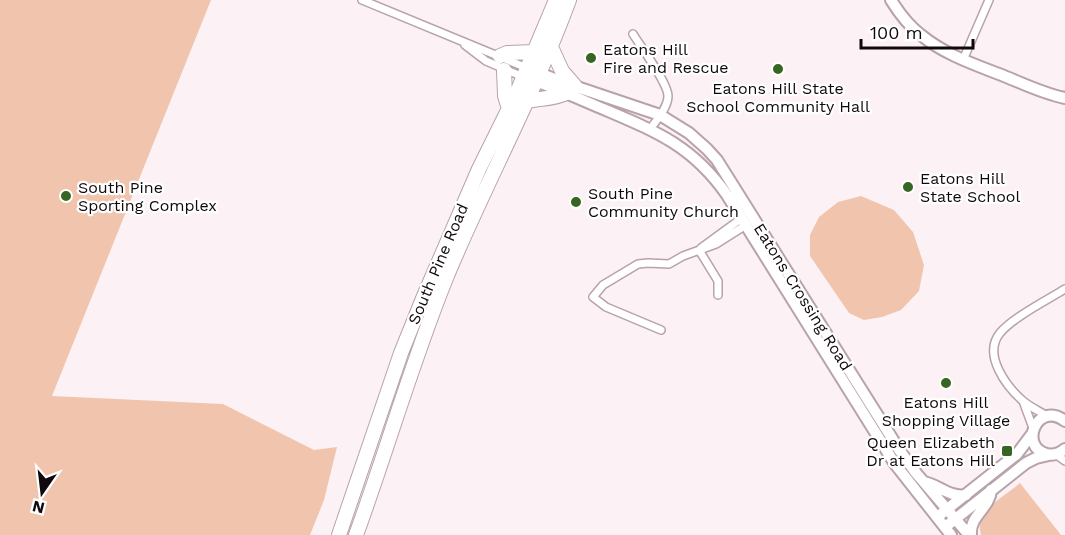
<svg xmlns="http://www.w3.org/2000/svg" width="1065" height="535" viewBox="0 0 1065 535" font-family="'Work Sans',sans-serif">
<rect width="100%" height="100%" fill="#fcf2f6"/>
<path fill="#f1c5ad" d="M 0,0 L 211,0 L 52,396 L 223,404 L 314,450 L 337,447 L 324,500 L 310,535 L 0,535 Z
M 861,196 L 894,210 L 913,232 L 924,265 L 919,291 L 901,310 L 882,317 L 864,320 L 849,313 L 810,256 L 810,235 L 819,217 L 838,202 Z
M 1020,483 L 1061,535 L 981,535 C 980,530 979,525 980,520 C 987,505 1007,494 1020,483 Z"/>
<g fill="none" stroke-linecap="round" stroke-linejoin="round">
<defs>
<path id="street" d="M 362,0 L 527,68
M 633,34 C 641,47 668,83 668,96 C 668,107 657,120 650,129
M 465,45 L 486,61 L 523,77
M 963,60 L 989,0
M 701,248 L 742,218
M 699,250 L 718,281 L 718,295
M 661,330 L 606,307 L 593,297 L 603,285 L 638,264 L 648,263 L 669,264 L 683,256 L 716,244 L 746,225
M 1023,401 L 1033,428
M 1047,416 C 1039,411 1030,407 1023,401 C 1007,387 982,355 1000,333 C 1012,318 1047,300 1065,289
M 1055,454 L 1065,461"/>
<path id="secondary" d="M 891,0 C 899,13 909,26 921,35 C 945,55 976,65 1004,76 C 1024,84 1044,94 1065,98
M 1065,421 C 1037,400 1018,447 1047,454 C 1054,456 1060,453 1065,449
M 941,514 L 1017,454 L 1032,434
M 949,524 L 1026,463 L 1036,458 L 1049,455"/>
<path id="primary" d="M 534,71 L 562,82 L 660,115 L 689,133 L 707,149 L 717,160 L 754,219 L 900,451 L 916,473 L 969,535
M 529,79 C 554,87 577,98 601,108 C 655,131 692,145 727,195 L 895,464 L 951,535
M 924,482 C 939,485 950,498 966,495
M 971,535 C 969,516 990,508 991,490"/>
<path id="highway" d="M 551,47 L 562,71 L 575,86
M 500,56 L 507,53 L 534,52
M 504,70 L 505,96 L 509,109
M 528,101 C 541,98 554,99 566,93
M 339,535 L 401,353 L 424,296 L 479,169 L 518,90 L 556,0
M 356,535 C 387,450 412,362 446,278 C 485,184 534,95 569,0"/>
</defs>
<use href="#street" stroke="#b8a2ab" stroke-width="10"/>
<use href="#secondary" stroke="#b8a2ab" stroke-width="14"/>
<use href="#primary" stroke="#b8a2ab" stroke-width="14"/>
<use href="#highway" stroke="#b8a2ab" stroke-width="16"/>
<use href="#street" stroke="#fff" stroke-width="7"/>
<use href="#secondary" stroke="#fff" stroke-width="10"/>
<use href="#primary" stroke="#fff" stroke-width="10"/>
<use href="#highway" stroke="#fff" stroke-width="14"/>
</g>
<g fill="#386523" stroke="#fff" stroke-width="2">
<circle cx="591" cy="58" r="6"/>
<circle cx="778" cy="69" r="6"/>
<circle cx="908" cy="187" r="6"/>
<circle cx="66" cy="196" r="6"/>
<circle cx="576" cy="202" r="6"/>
<circle cx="946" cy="383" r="6"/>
<rect x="1001" y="445" width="12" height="12" rx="3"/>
</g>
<g text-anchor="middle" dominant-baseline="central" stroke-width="4.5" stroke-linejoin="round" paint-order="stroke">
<g font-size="16" fill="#10090c" stroke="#fff" text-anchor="start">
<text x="603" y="49">Eatons Hill<tspan x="603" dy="18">Fire and Rescue</tspan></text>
<text x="778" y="88" text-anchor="middle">Eatons Hill State<tspan x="778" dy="18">School Community Hall</tspan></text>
<text x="920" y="178">Eatons Hill<tspan x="920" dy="18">State School</tspan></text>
<text x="78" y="187">South Pine<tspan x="78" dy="18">Sporting Complex</tspan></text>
<text x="588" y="193">South Pine<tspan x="588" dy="18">Community Church</tspan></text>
<text x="946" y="402" text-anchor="middle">Eatons Hill<tspan x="946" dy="18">Shopping Village</tspan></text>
<text x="995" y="442" text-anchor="end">Queen Elizabeth<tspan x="995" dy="18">Dr at Eatons Hill</tspan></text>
</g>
<g font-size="16" fill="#10090c" stroke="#fff">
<text transform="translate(438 264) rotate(-67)">South Pine Road</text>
<text transform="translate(803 297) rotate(58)">Eatons Crossing Road</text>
</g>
</g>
<g transform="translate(42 493) rotate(194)" stroke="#ffffff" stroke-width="4.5" paint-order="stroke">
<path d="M0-4.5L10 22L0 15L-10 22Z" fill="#10090c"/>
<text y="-9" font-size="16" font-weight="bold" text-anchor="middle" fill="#10090c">N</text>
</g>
<path d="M861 39v9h112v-9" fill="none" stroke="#10090c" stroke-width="3"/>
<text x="870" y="39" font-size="18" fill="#10090c" stroke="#ffffff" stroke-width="4.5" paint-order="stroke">100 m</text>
</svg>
